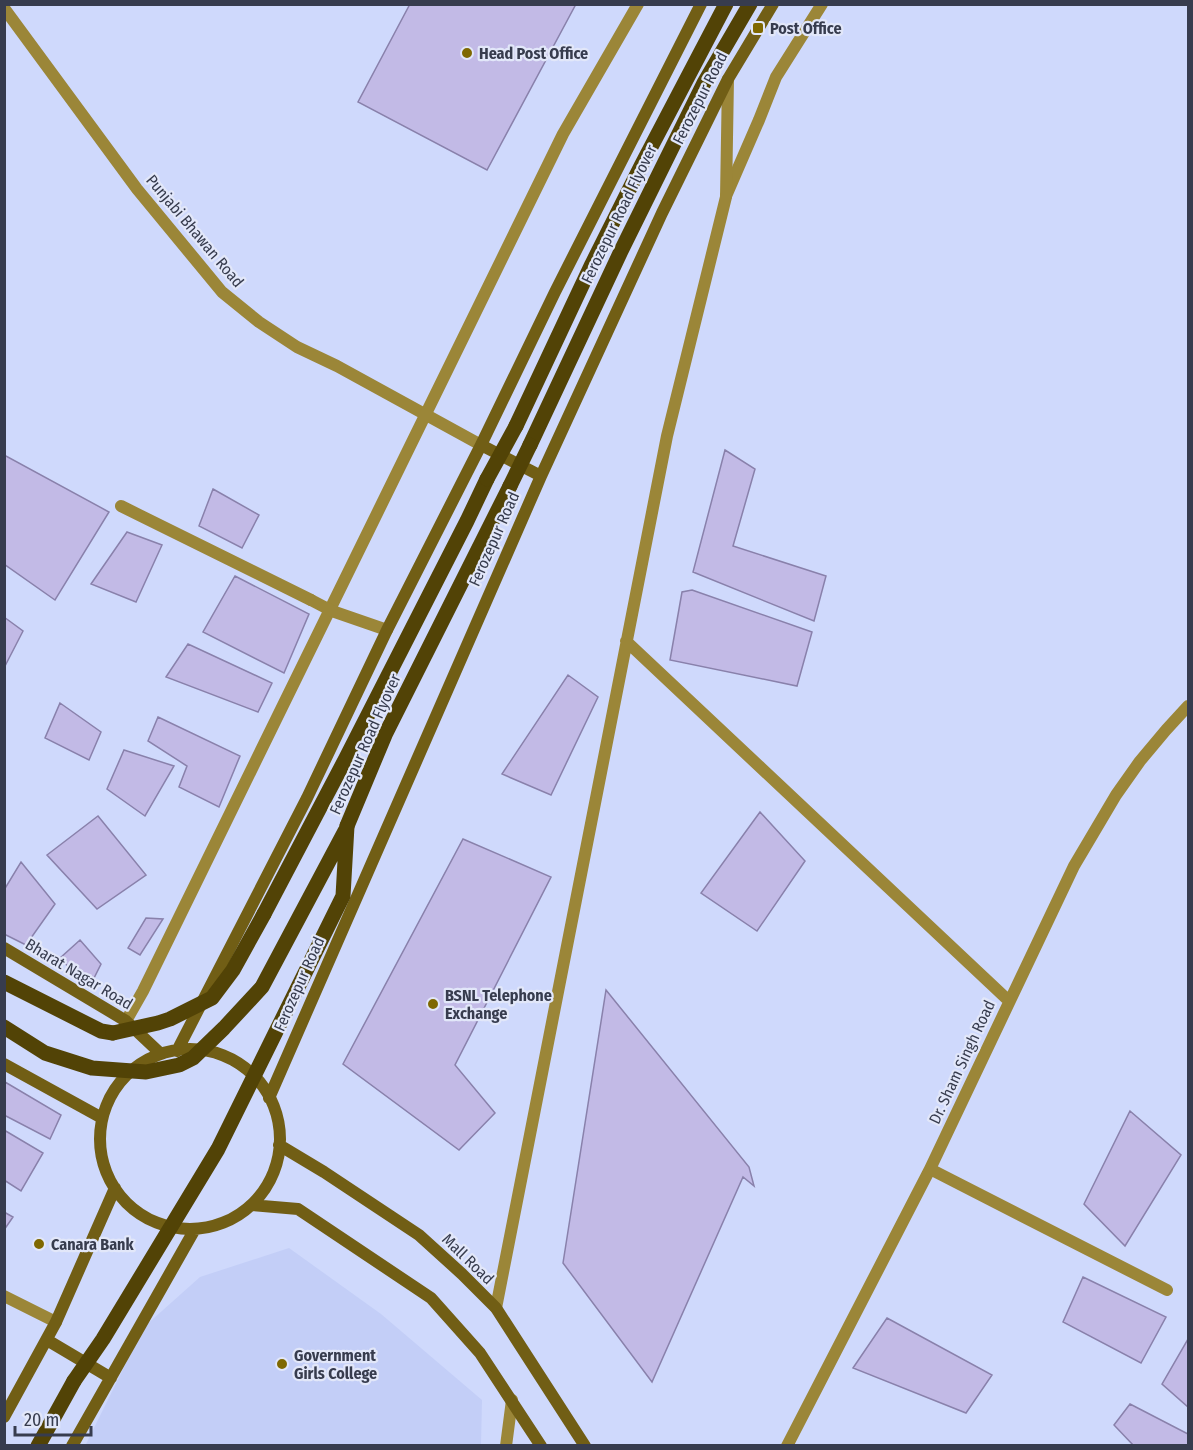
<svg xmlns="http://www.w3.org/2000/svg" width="1193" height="1450" viewBox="0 0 1193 1450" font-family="'Fira Sans Condensed',sans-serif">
<rect width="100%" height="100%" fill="#cfd9fc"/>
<path fill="#c3cef7" d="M 289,1248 L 381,1314 L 482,1400 L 481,1445 L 85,1446 L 144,1327 L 200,1277 Z"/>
<path fill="#c2bae6" stroke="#8981ab" stroke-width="1.5" d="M 410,4 L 576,4 L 487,170 L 358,102 Z
M 725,450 L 755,469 L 733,546 L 826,576 L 814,621 L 693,572 Z
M 4,456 L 6,456 L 109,512 L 55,600 L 4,564 Z
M 213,489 L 259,515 L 242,548 L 199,526 Z
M 127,532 L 162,545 L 136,602 L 91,584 Z
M 235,576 L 309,614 L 284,673 L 203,632 Z
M 692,590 L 812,632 L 797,686 L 670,660 L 682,592 Z
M 4,617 L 23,631 L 4,668 Z
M 188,644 L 272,683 L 258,712 L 166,677 Z
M 568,675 L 598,697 L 551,795 L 502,774 Z
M 60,703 L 101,732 L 89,760 L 45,738 Z
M 158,717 L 240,756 L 219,807 L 179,787 L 187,766 L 148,741 Z
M 124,750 L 174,766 L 145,816 L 107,789 Z
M 760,812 L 805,861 L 757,931 L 701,893 Z
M 98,816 L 146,875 L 97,909 L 47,855 Z
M 463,839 L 551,877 L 455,1065 L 495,1113 L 459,1150 L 343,1064 Z
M 21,862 L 55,904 L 26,945 L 4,934 L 4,890 Z
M 146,918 L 163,919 L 140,955 L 128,948 Z
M 80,940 L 101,964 L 91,984 L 59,959 Z
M 606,990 L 749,1167 L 754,1186 L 743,1177 L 652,1382 L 563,1263 Z
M 5,1082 L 61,1115 L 50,1139 L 4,1115 Z
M 1130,1111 L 1181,1155 L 1125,1246 L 1084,1204 Z
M 4,1130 L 43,1153 L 21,1191 L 4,1180 Z
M 4,1212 L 13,1217 L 4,1230 Z
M 1083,1277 L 1166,1317 L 1141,1363 L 1063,1322 Z
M 887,1318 L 992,1375 L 966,1413 L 853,1368 Z
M 1188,1339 L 1188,1407 L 1162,1384 Z
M 1130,1404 L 1188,1434 L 1188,1446 L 1134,1446 L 1114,1425 Z"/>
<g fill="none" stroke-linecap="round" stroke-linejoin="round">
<path stroke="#9b8638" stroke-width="12" d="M 4,8 L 137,189 L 222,292 L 259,322 L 297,347 L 337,366 L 481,445
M 726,196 L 759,120 L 776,77 L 822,4
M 506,1446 L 512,1400"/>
<path stroke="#9b8638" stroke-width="12" d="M 121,506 L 311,600
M 332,611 L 387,630
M 626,641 L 1009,1001
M 126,1021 L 143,991 L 563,134 L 638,4
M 930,1169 L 1167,1290
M 4,1296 L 56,1322
M 496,1308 L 667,436 L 726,197 L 728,79
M 787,1446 L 930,1169 L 1074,866 L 1116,795 L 1140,761 L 1166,730 L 1188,706"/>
<path stroke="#715e15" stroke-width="12" d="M 481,445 L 541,476
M 4,948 L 126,1021 L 161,1054
M100 1139a90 90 0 1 1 180 0a90 90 0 1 1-180 0Z
M 177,1051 L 307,798 L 387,630 L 481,445 L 555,292 L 701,4
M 4,1064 L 102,1118
M 269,1098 L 541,476 L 662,213 L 728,79 L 773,4
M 279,1145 L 324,1172 L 419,1235 L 462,1274 L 496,1308 L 585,1446
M 252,1205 L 298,1209 L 431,1298 L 480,1353 L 541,1446
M 47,1340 L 111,1378
M 4,1417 L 56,1322 L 115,1188
M 72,1446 L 195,1229"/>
<path stroke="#524306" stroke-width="15" d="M 516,426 L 592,264 L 641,166 L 726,4
M 530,445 L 621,251 L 704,83 L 750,4
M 347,826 L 385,735 L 510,486
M 264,914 L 346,758 L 467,521 L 487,479
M 4,982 L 101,1031 L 113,1033
M 38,1446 L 74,1381"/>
<path stroke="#9b8638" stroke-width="12" d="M 311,600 L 332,611"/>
<path stroke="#524306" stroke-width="15" d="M 487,479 L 516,426
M 510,486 L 530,445
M 4,1027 L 45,1053 L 92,1068 L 146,1072 L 179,1065 L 193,1058 L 224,1028 L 262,987 L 345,831
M 113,1033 L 158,1023 L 170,1019 L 212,998 L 233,970 L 264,914
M 74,1381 L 103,1339 L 218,1149 L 343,896 L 347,826"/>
</g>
<g fill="#7f6800" stroke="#e2e7f9" stroke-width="2">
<rect x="752" y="22" width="12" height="12" rx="3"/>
<circle cx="467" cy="53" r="6"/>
<circle cx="433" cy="1004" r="6"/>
<circle cx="39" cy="1244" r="6"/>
<circle cx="282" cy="1364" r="6"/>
</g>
<g text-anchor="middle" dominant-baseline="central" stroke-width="4.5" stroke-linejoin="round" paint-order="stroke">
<g font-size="16" font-weight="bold" fill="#373c4e" stroke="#e2e7f9" text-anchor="start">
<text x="770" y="28">Post Office</text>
<text x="479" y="53">Head Post Office</text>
<text x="445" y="995">BSNL Telephone<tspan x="445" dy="18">Exchange</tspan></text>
<text x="51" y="1244">Canara Bank</text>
<text x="294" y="1355">Government<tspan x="294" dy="18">Girls College</tspan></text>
</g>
<g font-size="16" fill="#373c4e" stroke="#e2e7f9">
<text transform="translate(700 98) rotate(-63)">Ferozepur Road</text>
<text transform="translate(619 214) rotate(-64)">Ferozepur Road Flyover</text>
<text transform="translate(195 231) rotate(50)">Punjabi Bhawan Road</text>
<text transform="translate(494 539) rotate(-66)">Ferozepur Road</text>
<text transform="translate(365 744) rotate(-66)">Ferozepur Road Flyover</text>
<text transform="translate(79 974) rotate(31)">Bharat Nagar Road</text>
<text transform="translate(299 984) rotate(-66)">Ferozepur Road</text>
<text transform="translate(962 1062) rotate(-65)">Dr. Sham Singh Road</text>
<text transform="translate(468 1259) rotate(44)">Mall Road</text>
</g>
</g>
<rect width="1193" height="1450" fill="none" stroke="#373c4e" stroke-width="12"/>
<path d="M15 1426v9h76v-9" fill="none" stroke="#373c4e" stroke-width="3"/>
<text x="24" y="1426" font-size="18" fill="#373c4e" stroke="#e2e7f9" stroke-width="4.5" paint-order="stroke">20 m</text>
</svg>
